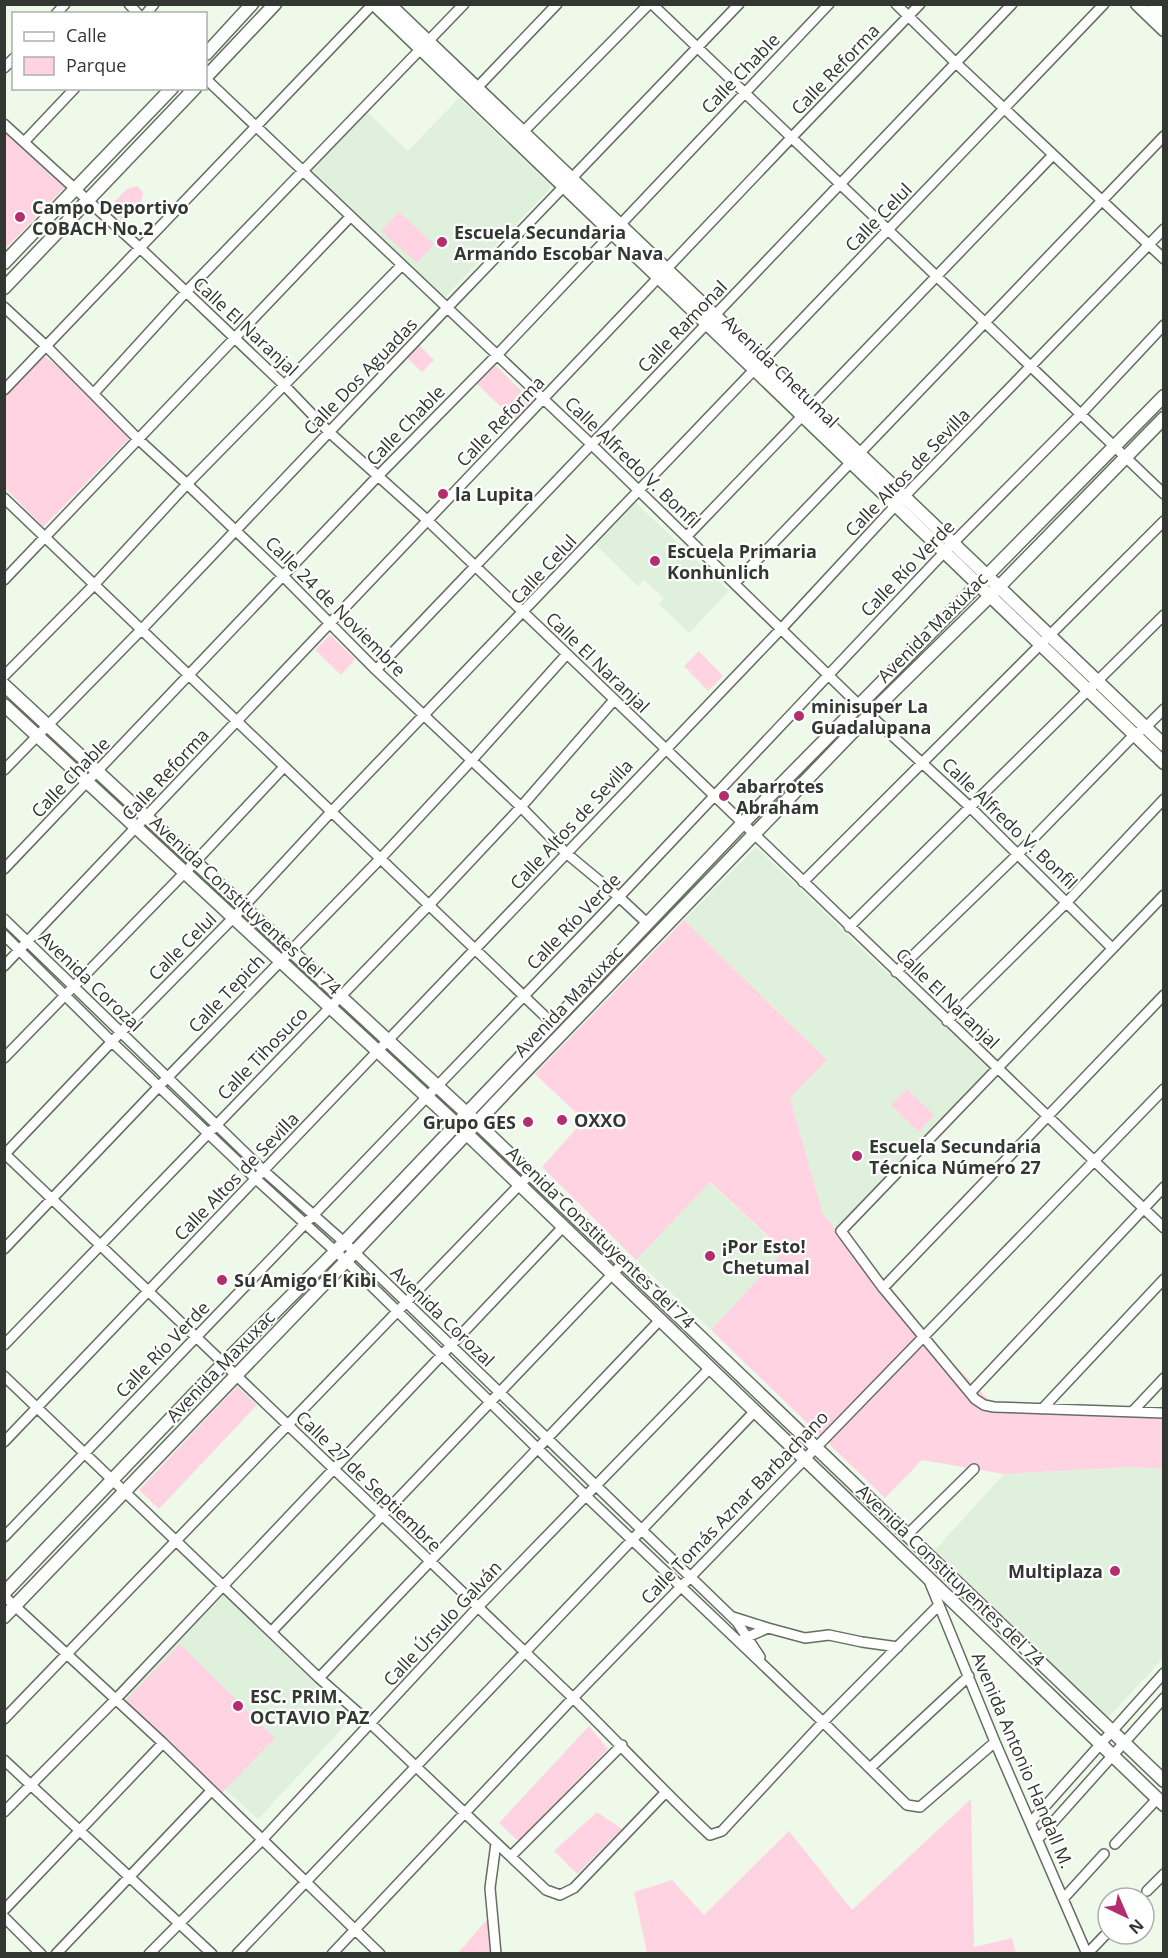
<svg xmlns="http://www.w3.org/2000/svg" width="1168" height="1958" viewBox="0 0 1168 1958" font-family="'Open Sans',sans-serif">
<rect width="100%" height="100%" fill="#eef9ea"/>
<path fill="#dff0dc" d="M 459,98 L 552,187 L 445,297 L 310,171 L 367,112 L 408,151 Z
M 634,501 L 729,591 L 689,633 L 659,604 L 664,598 L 644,580 L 638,586 L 594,543 Z
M 756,847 L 888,974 L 890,972 L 989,1069 L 836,1230 L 823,1214 L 790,1098 L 826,1059 L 684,920 Z
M 709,1182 L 784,1252 L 711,1330 L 636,1260 Z
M 1131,1467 L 1163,1469 L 1163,1658 L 1108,1718 L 935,1550 L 1004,1474 Z
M 222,1591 L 352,1718 L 258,1819 L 123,1695 Z"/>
<path fill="#ffd3e2" d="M 4,124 L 67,185 L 5,249 L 4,249 Z
M 137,186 L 143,192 L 141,203 L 123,222 L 108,208 L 127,189 Z
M 399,212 L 434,244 L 417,263 L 381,231 Z
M 417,343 L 434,360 L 422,372 L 406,357 Z
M 44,356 L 89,388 L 130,438 L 43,527 L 5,488 L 4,396 Z
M 495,365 L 533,402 L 514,420 L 477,384 Z
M 330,635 L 355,659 L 341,675 L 315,650 Z
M 699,651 L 723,676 L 708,691 L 684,666 Z
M 684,920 L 827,1060 L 790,1098 L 823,1214 L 915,1325 L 992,1403 L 1163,1410 L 1163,1469 L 1131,1467 L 1004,1474 L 922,1460 L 885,1498 L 711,1330 L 784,1251 L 710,1182 L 636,1260 L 542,1167 L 584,1120 L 535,1074 Z
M 907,1089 L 934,1115 L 918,1132 L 891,1105 Z
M 237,1386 L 257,1405 L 159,1509 L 139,1490 Z
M 180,1644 L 275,1738 L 222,1793 L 125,1701 Z
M 589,1726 L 608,1749 L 519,1842 L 499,1823 Z
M 971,1799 L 974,1947 L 1012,1938 L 1016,1953 L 647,1953 L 634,1892 L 672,1880 L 704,1915 L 789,1831 L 852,1910 Z
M 597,1812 L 622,1829 L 577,1874 L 554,1851 Z
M 491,1915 L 496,1953 L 458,1953 Z"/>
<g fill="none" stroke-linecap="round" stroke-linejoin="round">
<defs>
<path id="minor" d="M 129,4 L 138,14
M 652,4 L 1164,494
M 896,4 L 957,64 L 1164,259
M 56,14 L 65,4
M 146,14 L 154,4
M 4,68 L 14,58
M 206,79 L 592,445 L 860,706 L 970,807 L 1112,948
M 473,92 L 557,4
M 4,124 L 140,248 L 284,385 L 329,432 L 427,520 L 567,654 L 1164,1228
M 520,135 L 649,4
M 24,142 L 75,88
M 4,307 L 46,346 L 138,439 L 187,484 L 283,576 L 376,670 L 521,807 L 566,853 L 619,897 L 648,924
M 4,390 L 373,4
M 94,393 L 186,292 L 464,4
M 4,498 L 553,1024
M 687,536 L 1053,155
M 4,580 L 350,217
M 735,583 L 1164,136
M 376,670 L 1012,4
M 4,676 L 94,585 L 187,484 L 402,265
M 4,770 L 142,629 L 447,308 L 739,4
M 4,869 L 377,477 L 497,355 L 829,4
M 803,882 L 1164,521
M 1164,895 L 841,1231 L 883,1288 L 975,1399 L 984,1405 L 994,1407 L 1164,1413
M 4,919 L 264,1171 L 344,1242 L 737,1622 L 760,1657
M 849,927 L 1164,615
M 4,935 L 112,1042 L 256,1179 L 346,1261 L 587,1497 L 823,1722 L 907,1805 L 920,1807 L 995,1742
M 4,966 L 791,138 L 920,4
M 896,972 L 1018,854 L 1134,735 L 1145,728 L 1164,709
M 947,1021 L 1067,902 L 1164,799
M 4,1058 L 195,862 L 284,767
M 4,1153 L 573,1698 C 619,1743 663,1791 710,1835 L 722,1831 L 823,1722 L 939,1605
M 4,1155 L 121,1032 L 234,917 L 331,812 L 1104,4
M 4,1249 L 167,1078 L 380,859 L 471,761 L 567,654
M 883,1288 L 1164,995
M 4,1345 L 429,905 L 521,807 L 614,700
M 4,1376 L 319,1678 L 371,1724 L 546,1890 L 560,1895 L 574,1888 L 665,1793
M 970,1393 L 1164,1187
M 1042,1409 L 1164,1279
M 1132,1412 L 1164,1378
M 4,1442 L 781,629 L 895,506 L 1164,229
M 907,1535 L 974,1469
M 4,1537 L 619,897 L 952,544 L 1080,415 L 1164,325
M 930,1583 L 995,1742 L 1087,1954
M 4,1596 L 163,1743 L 380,1954
M 733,1617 L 768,1628
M 271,1632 L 623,1263
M 743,1639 L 768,1628 L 805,1638 L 829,1635 L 862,1642 L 898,1647
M 319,1678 L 660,1320
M 4,1719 L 530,1174
M 4,1760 L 212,1954
M 870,1768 L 969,1676
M 4,1812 L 115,1700 L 563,1227
M 1031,1822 L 1164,1673
M 1038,1839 L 1164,1698
M 1115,1844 L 1157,1799
M 511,1856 L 622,1745
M 1147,1891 L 1164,1874
M 1063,1899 L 1104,1854
M 4,1910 L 163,1743
M 4,1917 L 41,1954
M 56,1954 L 211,1791
M 149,1954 L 262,1840 L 477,1608 L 710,1368
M 237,1954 L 755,1411
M 332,1954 L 573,1698 L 1164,1089
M 496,1954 L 490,1888 L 496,1843
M 1087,1954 L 1108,1932"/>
<path id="major" d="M 374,4 L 1164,763
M 389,4 L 1164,745
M 1137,4 L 1164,30
M 1154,4 L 1164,14
M 206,54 L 252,4
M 206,77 L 275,4
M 4,263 L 172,88
M 4,288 L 195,88
M 4,685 L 476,1122 L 1164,1781
M 4,705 L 466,1133 L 1164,1805
M 4,1593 L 223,1364 L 335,1252 L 743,823 L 1164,396
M 4,1617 L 346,1261 L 519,1078 L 870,714 L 989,597 L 1164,418"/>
</defs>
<use href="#minor" stroke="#646e61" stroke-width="12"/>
<use href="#major" stroke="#646e61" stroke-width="15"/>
<use href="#minor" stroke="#fff" stroke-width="9"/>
<use href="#major" stroke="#fff" stroke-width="12"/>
</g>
<g fill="#b42d6f" stroke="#fff" stroke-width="2">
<circle cx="20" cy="217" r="6"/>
<circle cx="442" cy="242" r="6"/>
<circle cx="443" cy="494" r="6"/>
<circle cx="655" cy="561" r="6"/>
<circle cx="799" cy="716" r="6"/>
<circle cx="724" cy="796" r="6"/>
<circle cx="562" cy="1120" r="6"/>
<circle cx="528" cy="1122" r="6"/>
<circle cx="857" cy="1156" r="6"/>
<circle cx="710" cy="1256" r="6"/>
<circle cx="222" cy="1280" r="6"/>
<circle cx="1115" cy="1571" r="6"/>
<circle cx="238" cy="1706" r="6"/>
</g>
<g text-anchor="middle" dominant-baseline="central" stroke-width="4.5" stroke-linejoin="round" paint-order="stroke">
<g font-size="18" fill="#323731" stroke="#fff">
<text transform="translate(835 69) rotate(-46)">Calle Reforma</text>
<text transform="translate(740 73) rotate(-46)">Calle Chable</text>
<text transform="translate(878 217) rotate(-46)">Calle Celul</text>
<text transform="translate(246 326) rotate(43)">Calle El Naranjal</text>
<text transform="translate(682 326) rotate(-46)">Calle Ramonal</text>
<text transform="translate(781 371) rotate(44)">Avenida Chetumal</text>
<text transform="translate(360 376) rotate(-46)">Calle Dos Aguadas</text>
<text transform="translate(500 421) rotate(-46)">Calle Reforma</text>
<text transform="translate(405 425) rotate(-46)">Calle Chable</text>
<text transform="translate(633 462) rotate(44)">Calle Alfredo V. Bonfil</text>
<text transform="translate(907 472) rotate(-46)">Calle Altos de Sevilla</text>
<text transform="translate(907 568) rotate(-46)">Calle Río Verde</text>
<text transform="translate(543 569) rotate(-47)">Calle Celul</text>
<text transform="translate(336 606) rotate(45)">Calle 24 de Noviembre</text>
<text transform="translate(932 627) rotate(-45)">Avenida Maxuxac</text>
<text transform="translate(598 662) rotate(44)">Calle El Naranjal</text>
<text transform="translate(165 774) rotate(-47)">Calle Reforma</text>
<text transform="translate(70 777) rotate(-46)">Calle Chable</text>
<text transform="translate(1010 823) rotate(44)">Calle Alfredo V. Bonfil</text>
<text transform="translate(571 824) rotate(-47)">Calle Altos de Sevilla</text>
<text transform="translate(246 905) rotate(43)">Avenida Constituyentes del 74</text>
<text transform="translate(573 921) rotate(-46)">Calle Río Verde</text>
<text transform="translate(182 946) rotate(-45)">Calle Celul</text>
<text transform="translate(91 981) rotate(44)">Avenida Corozal</text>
<text transform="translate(226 993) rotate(-46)">Calle Tepich</text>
<text transform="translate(948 998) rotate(44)">Calle El Naranjal</text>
<text transform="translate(568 1001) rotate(-46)">Avenida Maxuxac</text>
<text transform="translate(262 1053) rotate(-46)">Calle Tihosuco</text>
<text transform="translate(236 1176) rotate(-46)">Calle Altos de Sevilla</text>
<text transform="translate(601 1237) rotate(44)">Avenida Constituyentes del 74</text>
<text transform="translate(443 1316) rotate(44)">Avenida Corozal</text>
<text transform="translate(162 1349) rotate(-46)">Calle Río Verde</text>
<text transform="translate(220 1366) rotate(-46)">Avenida Maxuxac</text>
<text transform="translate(369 1481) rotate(44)">Calle 27 de Septiembre</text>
<text transform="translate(734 1507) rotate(-46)">Calle Tomás Aznar Barbachano</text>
<text transform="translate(951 1575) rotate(44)">Avenida Constituyentes del 74</text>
<text transform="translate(442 1623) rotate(-47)">Calle Úrsulo Galván</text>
<text transform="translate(1023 1760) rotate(67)">Avenida Antonio Handall M.</text>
</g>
<g font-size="18" font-weight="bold" fill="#323731" stroke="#fff" text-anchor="start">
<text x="32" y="207">Campo Deportivo<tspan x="32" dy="21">COBACH No.2</tspan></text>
<text x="454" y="232">Escuela Secundaria<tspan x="454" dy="21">Armando Escobar Nava</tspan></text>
<text x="455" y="494">la Lupita</text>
<text x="667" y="551">Escuela Primaria<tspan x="667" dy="21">Konhunlich</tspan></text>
<text x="811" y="706">minisuper La<tspan x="811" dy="21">Guadalupana</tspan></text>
<text x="736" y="786">abarrotes<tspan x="736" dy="21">Abraham</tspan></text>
<text x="574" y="1120">OXXO</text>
<text x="516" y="1122" text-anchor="end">Grupo GES</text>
<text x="869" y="1146">Escuela Secundaria<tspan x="869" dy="21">Técnica Número 27</tspan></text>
<text x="722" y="1246">¡Por Esto!<tspan x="722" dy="21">Chetumal</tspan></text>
<text x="234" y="1280">Su Amigo El Kibi</text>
<text x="1103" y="1571" text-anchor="end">Multiplaza</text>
<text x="250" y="1696">ESC. PRIM.<tspan x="250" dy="21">OCTAVIO PAZ</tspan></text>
</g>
</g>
<rect width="1168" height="1958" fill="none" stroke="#323731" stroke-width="12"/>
<rect x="12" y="12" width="195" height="78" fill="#ffffff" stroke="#adafad" stroke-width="1.5"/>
<rect x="24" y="32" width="30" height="9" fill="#ffffff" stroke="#adafad" stroke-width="1.5"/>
<text x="66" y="42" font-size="18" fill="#323731">Calle</text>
<rect x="24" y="57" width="30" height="18" fill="#ffd3e2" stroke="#adafad" stroke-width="1.5"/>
<text x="66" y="72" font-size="18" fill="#323731">Parque</text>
<g transform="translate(1126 1916) rotate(136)"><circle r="28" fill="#ffffff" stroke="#adafad" stroke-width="1.5"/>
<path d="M0-4.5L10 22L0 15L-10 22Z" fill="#b42d6f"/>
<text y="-9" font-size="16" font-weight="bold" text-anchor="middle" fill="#323731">N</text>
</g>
</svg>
